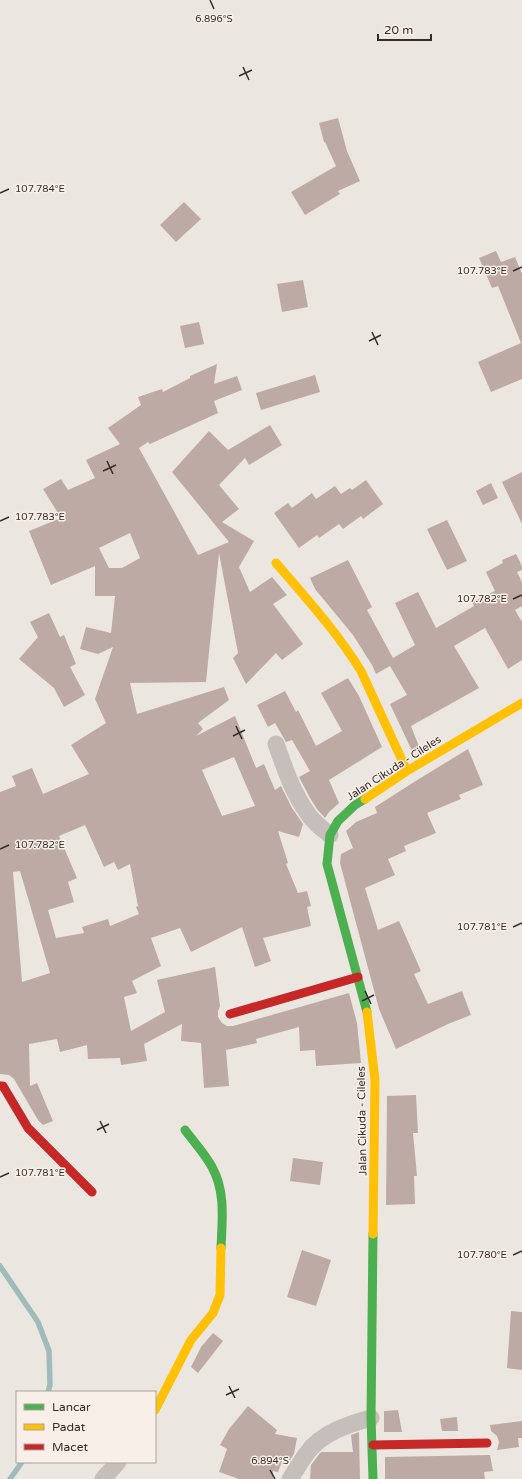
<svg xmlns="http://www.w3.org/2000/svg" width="522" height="1479" viewBox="0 0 522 1479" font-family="'Varela Round',sans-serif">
<rect width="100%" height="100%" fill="#ece6e1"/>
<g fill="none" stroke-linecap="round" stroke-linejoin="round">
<path stroke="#9fbcba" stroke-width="5.5" d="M 0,1266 L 38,1322 L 49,1351 L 50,1385 L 48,1392
M 10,1479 L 22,1462"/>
</g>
<path fill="#beaaa4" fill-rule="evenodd" d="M 338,118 L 347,151 L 360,181 L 338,191 L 340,194 L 305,215 L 291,192 L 336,166 L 325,142 L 324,142 L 319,123 Z
M 184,202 L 201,219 L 176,242 L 160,225 Z
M 496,251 L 501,262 L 515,257 L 522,274 L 522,379 L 491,392 L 478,362 L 521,343 L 498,286 L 492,288 L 479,258 Z
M 303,280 L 308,307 L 282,312 L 277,284 Z
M 199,322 L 204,344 L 185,348 L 180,326 Z
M 217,364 L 214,384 L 237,376 L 242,390 L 214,401 L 218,413 L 150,444 L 148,442 L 139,448 L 198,555 L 229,542 L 172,472 L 209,431 L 228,450 L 270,425 L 282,445 L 249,465 L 245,458 L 219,485 L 239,509 L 222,522 L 254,541 L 239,567 L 250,592 L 272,577 L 287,595 L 273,604 L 303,644 L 282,660 L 276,653 L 246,684 L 233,658 L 238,653 L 219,553 L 206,682 L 130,683 L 137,714 L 224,687 L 229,700 L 198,723 L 203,729 L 196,736 L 235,716 L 256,768 L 264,764 L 275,790 L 281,786 L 292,808 L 303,824 L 299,837 L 278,831 L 288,863 L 286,864 L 298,893 L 307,891 L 311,906 L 307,907 L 311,926 L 263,938 L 271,961 L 255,967 L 242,927 L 191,952 L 180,928 L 151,938 L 161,966 L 132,981 L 137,993 L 124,997 L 131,1031 L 165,1012 L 157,980 L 215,967 L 220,1006 L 218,1011 L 218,1017 L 222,1023 L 227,1026 L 233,1026 L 349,993 L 357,1023 L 361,1063 L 316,1066 L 315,1050 L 300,1051 L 299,1027 L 256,1039 L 257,1043 L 226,1050 L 229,1086 L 204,1088 L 201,1043 L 181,1041 L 182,1024 L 144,1044 L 147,1061 L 121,1065 L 120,1058 L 88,1059 L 87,1045 L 60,1052 L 57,1039 L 29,1044 L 30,1086 L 37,1083 L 53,1121 L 43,1125 L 38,1120 L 14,1079 L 9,1075 L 0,1074 L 0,792 L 16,786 L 12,776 L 32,768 L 43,794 L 89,774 L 71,745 L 106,723 L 95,699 L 113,647 L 98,654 L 80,649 L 86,627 L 111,633 L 115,596 L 95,596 L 95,566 L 51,585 L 29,531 L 61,518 L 43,489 L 61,479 L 68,490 L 95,478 L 86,460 L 120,444 L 108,428 L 141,405 L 138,397 L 162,389 L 163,392 L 190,378 L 190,376 ZM 130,533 L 140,558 L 122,568 L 109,568 L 99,548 ZM 234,757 L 255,806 L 222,816 L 202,770 ZM 85,825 L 104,867 L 114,862 L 118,870 L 130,864 L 138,906 L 136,907 L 139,914 L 110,926 L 108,919 L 82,927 L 84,933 L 56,938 L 48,910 L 74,902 L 68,882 L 77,878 L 59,836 ZM 20,871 L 50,973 L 22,982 L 13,872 Z
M 315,375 L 320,392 L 261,410 L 256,393 Z
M 522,472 L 522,524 L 502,482 Z
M 366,480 L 383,504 L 363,519 L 361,516 L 343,529 L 339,524 L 319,538 L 317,535 L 299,548 L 274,513 L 288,503 L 292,508 L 312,493 L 316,499 L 335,486 L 341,494 L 350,488 L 352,490 Z
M 491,483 L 498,498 L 483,505 L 476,491 Z
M 447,520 L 467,561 L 447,570 L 427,529 Z
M 516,554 L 522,566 L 522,570 L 517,572 L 522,582 L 522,606 L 515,610 L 522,622 L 522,660 L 508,669 L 485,628 L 454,646 L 479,688 L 411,726 L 420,749 L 413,753 L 390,704 L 407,695 L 390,666 L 376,674 L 372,665 L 353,635 L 315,589 L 310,578 L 348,560 L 372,607 L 367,610 L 393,658 L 415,645 L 395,603 L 418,592 L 436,628 L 474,606 L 472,602 L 495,591 L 486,572 L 503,563 L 502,560 Z
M 49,613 L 60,637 L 64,635 L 76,664 L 70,667 L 85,695 L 64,707 L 54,688 L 19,659 L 38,637 L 30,622 Z
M 348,678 L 359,696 L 382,747 L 329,780 L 339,803 L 329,812 L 325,818 L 317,809 L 310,798 L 299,777 L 310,771 L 292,740 L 286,742 L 275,723 L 268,727 L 257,705 L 285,691 L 296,712 L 298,710 L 316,746 L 342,731 L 321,693 Z
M 468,749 L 483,785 L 459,795 L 461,799 L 427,813 L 436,833 L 404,846 L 406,851 L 388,859 L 395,875 L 365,888 L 378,930 L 399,921 L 421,971 L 414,974 L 428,1004 L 462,991 L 471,1015 L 448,1024 L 396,1049 L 379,1009 L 340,863 L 341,854 L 353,848 L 346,831 L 356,822 L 377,813 L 375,807 L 414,782 Z
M 416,1095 L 418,1133 L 413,1133 L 417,1176 L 414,1176 L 415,1204 L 386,1205 L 387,1096 Z
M 293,1158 L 323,1162 L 320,1185 L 290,1181 Z
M 302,1250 L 331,1260 L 316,1306 L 287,1297 Z
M 511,1311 L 522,1312 L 522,1370 L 507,1368 Z
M 213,1333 L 223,1341 L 198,1373 L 191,1367 L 201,1347 Z
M 248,1406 L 277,1430 L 275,1434 L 297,1438 L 294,1454 L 290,1460 L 283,1459 L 278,1472 L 273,1471 L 273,1479 L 239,1479 L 219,1472 L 227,1449 L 220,1445 L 229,1429 Z
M 398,1410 L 402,1432 L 384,1432 L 384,1411 Z
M 457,1417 L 458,1431 L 442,1431 L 440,1419 Z
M 522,1421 L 522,1438 L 518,1438 L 519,1447 L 497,1450 L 499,1442 L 497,1436 L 491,1431 L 490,1425 Z
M 359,1432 L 360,1479 L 310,1479 L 311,1465 L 320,1453 L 322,1452 L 353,1452 L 351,1435 Z
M 490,1455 L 493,1471 L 484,1472 L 485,1479 L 385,1479 L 385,1457 Z"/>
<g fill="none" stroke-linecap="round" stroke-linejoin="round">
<path stroke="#c5beba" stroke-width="17" d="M 276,744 C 284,766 292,791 306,811 C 312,821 321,828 330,835
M 103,1479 L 118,1462
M 290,1479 C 296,1470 301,1461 307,1453 C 321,1433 349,1424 371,1418"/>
<path stroke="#4caf50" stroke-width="9" d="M 365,799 L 355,805 L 338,821 L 330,835 L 327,864 L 367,1012
M 185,1130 C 194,1142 205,1154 212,1167 C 226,1192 222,1221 221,1248
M 373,1479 L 371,1418 L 373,1234"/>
<path stroke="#ffc107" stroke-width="9" d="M 276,563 C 306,598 337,632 361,671 L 407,771
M 365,799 L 407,771 L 522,703
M 367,1012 L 375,1080 L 373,1234
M 155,1410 L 191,1340 L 213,1313 L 220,1295 L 221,1248"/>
<path stroke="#c62828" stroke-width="9" d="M 230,1014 L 358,977
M 0,1086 L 3,1086 L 28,1128 L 92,1192
M 373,1445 L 487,1443"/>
</g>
<path fill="none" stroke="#352c29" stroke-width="1.5" d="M 210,0 L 214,9M 243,67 L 249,80M 239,76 L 252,70M 0,193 L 9,189M 513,271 L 522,267M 372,332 L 378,345M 369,341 L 381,335M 107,461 L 113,474M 103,471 L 116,465M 0,521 L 9,517M 513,599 L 522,595M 236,726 L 242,739M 233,736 L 245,730M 0,849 L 9,845M 513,927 L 522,923M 365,991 L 371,1004M 362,1001 L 374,995M 100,1121 L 106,1133M 97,1130 L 109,1124M 0,1177 L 9,1173M 513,1255 L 522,1251M 229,1386 L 235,1398M 226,1395 L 239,1389M 270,1470 L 275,1479"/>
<g text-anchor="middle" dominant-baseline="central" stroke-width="3" stroke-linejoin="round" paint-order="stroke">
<g font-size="11" fill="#352c29" stroke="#f8f0e8">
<text transform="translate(394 768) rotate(-33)">Jalan Cikuda - Cileles</text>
<text transform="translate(362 1121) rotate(-91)">Jalan Cikuda - Cileles</text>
</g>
</g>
<g font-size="10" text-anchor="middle" fill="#352c29" stroke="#f8f0e8" stroke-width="3" stroke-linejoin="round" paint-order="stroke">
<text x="214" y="22">6.896°S</text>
<text x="40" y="192">107.784°E</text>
<text x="482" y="274">107.783°E</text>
<text x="40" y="520">107.783°E</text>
<text x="482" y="602">107.782°E</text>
<text x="40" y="848">107.782°E</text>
<text x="482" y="930">107.781°E</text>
<text x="40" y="1176">107.781°E</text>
<text x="482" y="1258">107.780°E</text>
<text x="270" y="1464">6.894°S</text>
</g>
<rect x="16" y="1391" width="140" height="72" fill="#f8f0e8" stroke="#aaa29c"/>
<rect x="24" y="1404" width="20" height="6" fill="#4caf50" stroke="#aaa29c"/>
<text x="52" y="1411" font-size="12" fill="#352c29">Lancar</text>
<rect x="24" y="1424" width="20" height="6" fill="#ffc107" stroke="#aaa29c"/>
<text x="52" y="1431" font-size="12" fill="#352c29">Padat</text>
<rect x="24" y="1444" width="20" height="6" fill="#c62828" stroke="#aaa29c"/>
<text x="52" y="1451" font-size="12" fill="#352c29">Macet</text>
<path d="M378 34v6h53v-6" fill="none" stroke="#352c29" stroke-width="2"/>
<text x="384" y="34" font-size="12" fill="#352c29" stroke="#f8f0e8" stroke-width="3" paint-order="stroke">20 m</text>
</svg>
